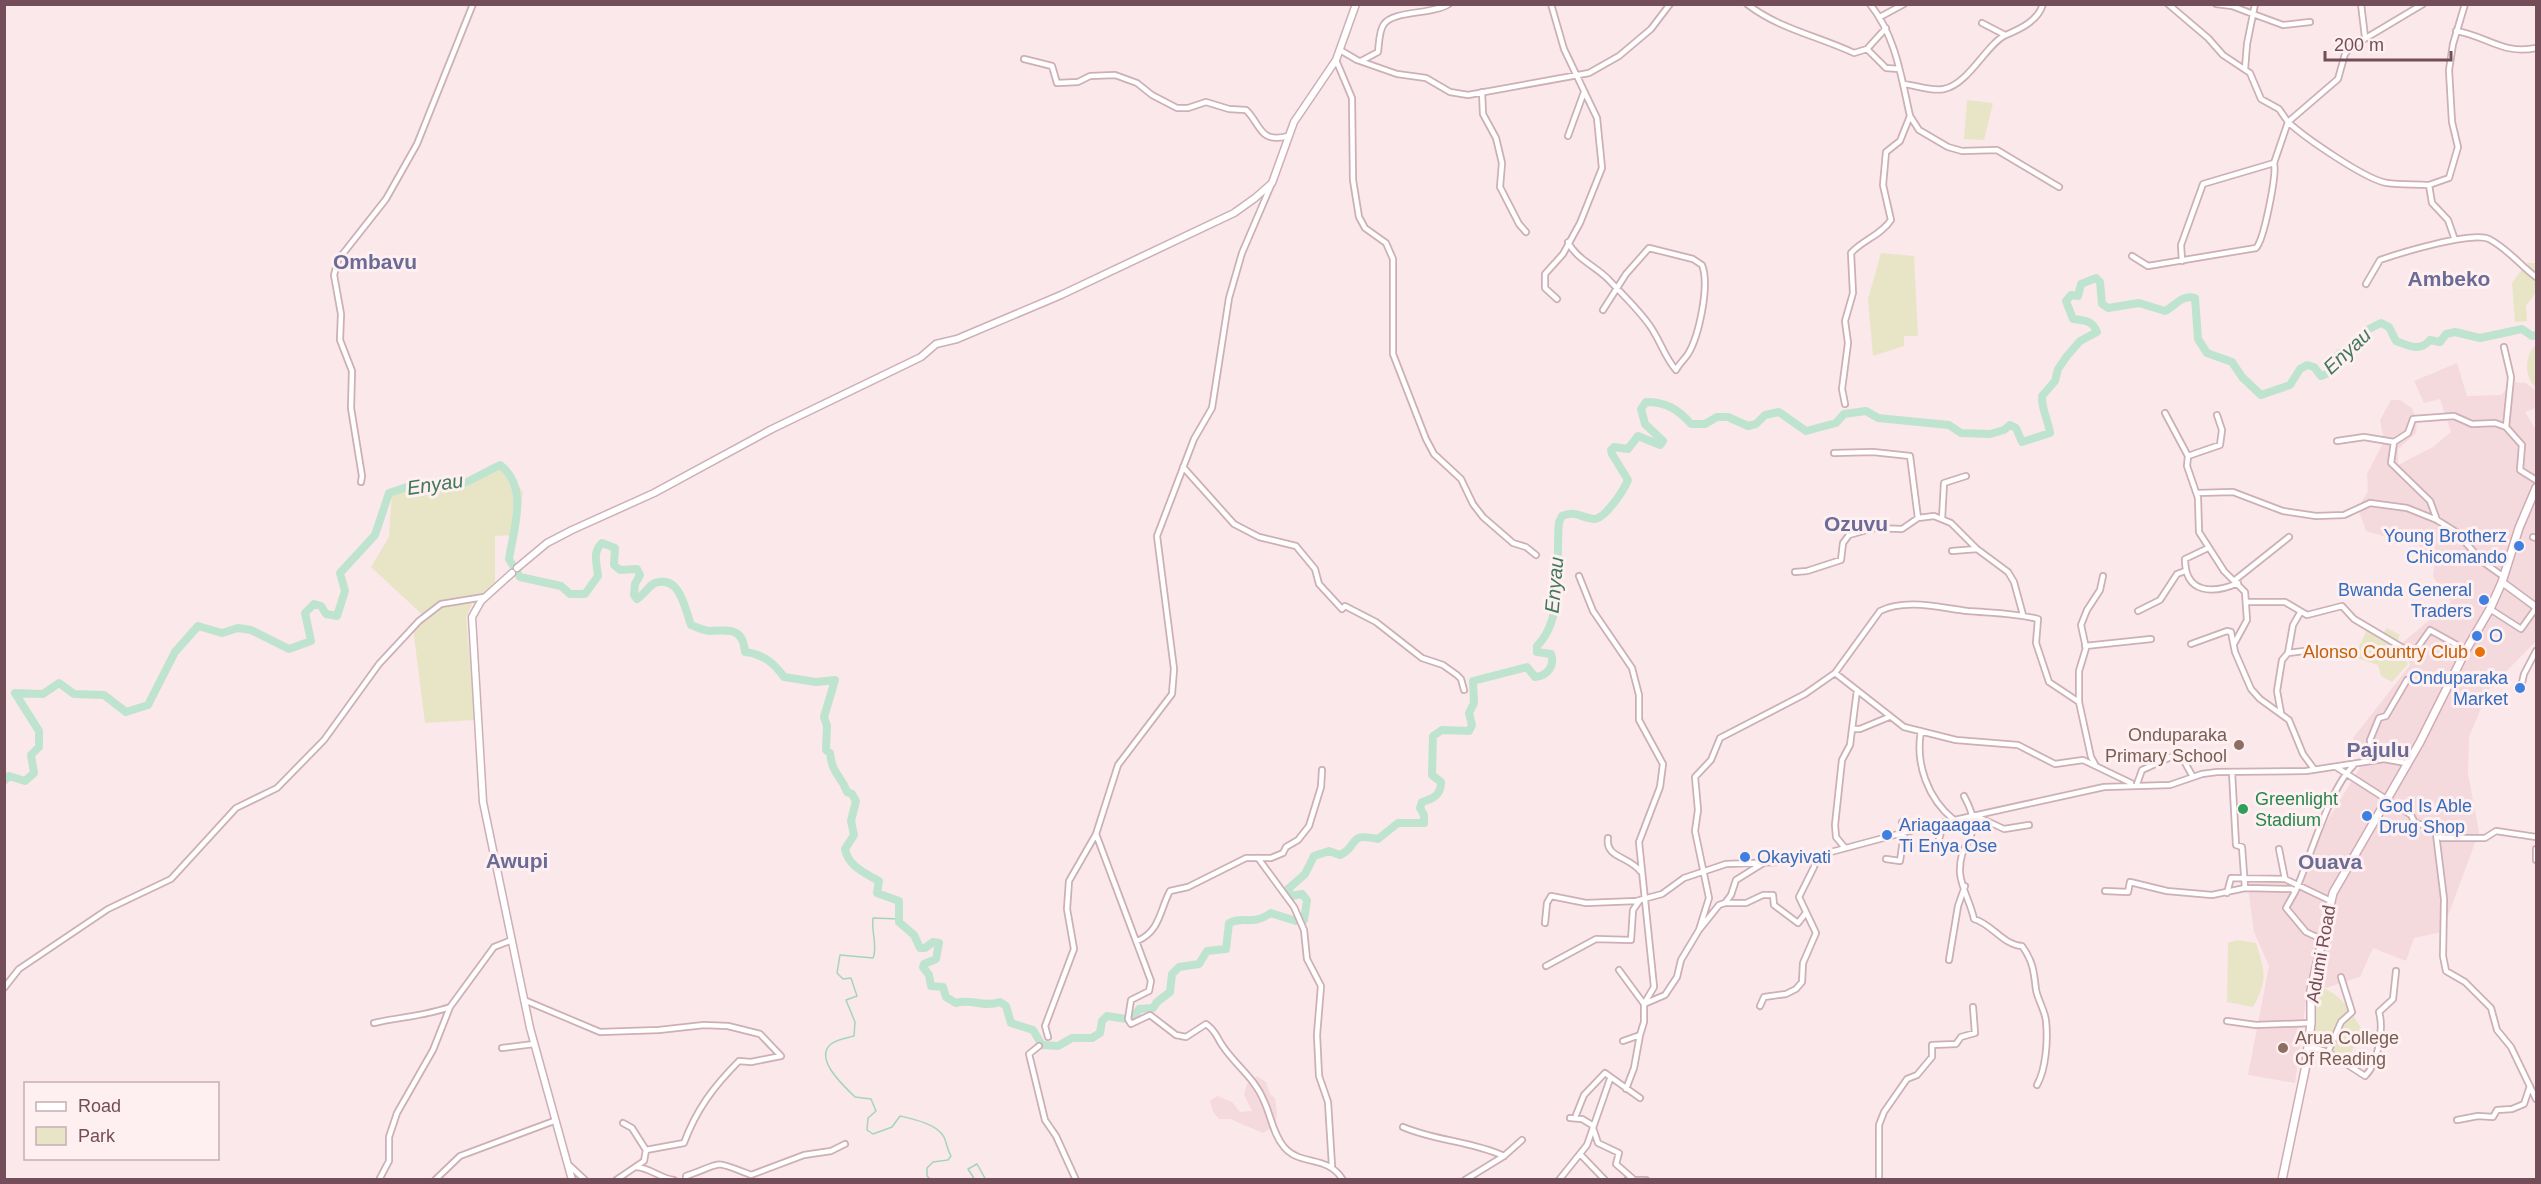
<svg xmlns="http://www.w3.org/2000/svg" width="2541" height="1184" viewBox="0 0 2541 1184" font-family="Arial,sans-serif">
<rect width="100%" height="100%" fill="#fbe8ea"/>
<path fill="#f5dadd" d="M 2457,363 L 2467,396 L 2501,395 L 2513,382 L 2526,383 L 2536,391 L 2536,408 L 2525,412 L 2536,430 L 2536,641 L 2489,689 L 2469,737 L 2468,774 L 2479,832 L 2442,932 L 2414,938 L 2406,961 L 2373,948 L 2360,977 L 2307,994 L 2295,1083 L 2248,1075 L 2269,966 L 2254,932 L 2247,880 L 2290,878 L 2300,884 L 2326,823 L 2361,766 L 2353,738 L 2410,665 L 2402,643 L 2451,602 L 2433,577 L 2435,559 L 2411,539 L 2400,541 L 2366,531 L 2358,508 L 2368,491 L 2367,474 L 2384,441 L 2380,420 L 2391,400 L 2400,400 L 2412,408 L 2417,420 L 2416,433 L 2398,449 L 2398,465 L 2433,447 L 2451,432 L 2440,399 L 2424,403 L 2414,381 Z
M 1257,1076 L 1266,1082 L 1270,1094 L 1275,1098 L 1277,1114 L 1275,1126 L 1263,1133 L 1230,1119 L 1219,1119 L 1213,1112 L 1210,1101 L 1217,1096 L 1232,1102 L 1240,1112 L 1252,1111 L 1244,1094 L 1247,1084 Z"/>
<path fill="#e8e5c7" d="M 1967,100 L 1993,103 L 1984,140 L 1964,139 Z
M 1881,253 L 1914,256 L 1918,336 L 1904,336 L 1904,346 L 1873,356 L 1868,299 Z
M 2527,263 L 2536,263 L 2536,292 L 2526,306 L 2527,321 L 2515,322 L 2512,283 Z
M 2536,345 L 2536,388 C 2524,377 2524,356 2536,345 Z
M 496,466 L 509,468 L 523,493 L 515,535 L 495,536 L 495,583 L 473,602 L 466,617 L 475,720 L 425,723 L 413,628 L 427,619 L 371,567 L 389,537 L 392,489 L 447,490 L 467,487 Z
M 2387,628 L 2400,635 L 2397,642 L 2408,664 L 2392,682 L 2381,676 L 2378,665 L 2354,657 L 2367,630 L 2381,636 Z
M 2237,940 L 2256,943 C 2265,971 2268,981 2253,1007 L 2227,1002 L 2228,943 Z
M 2320,987 C 2346,996 2352,1016 2367,1037 L 2359,1040 L 2346,1060 L 2342,1061 L 2333,1052 L 2320,1052 L 2311,1044 L 2317,989 Z"/>
<g fill="none" stroke-linecap="round" stroke-linejoin="round">
<path stroke="#a4d5bb" stroke-width="1.5" d="M 899,919 L 873,918 C 871,931 878,947 873,958 L 840,955 L 837,973 L 843,979 L 851,978 L 857,996 L 846,1000 L 855,1022 L 854,1036 C 847,1038 837,1039 831,1044 C 813,1059 845,1087 855,1097 L 871,1099 L 876,1111 L 868,1118 L 867,1130 L 873,1134 L 892,1127 L 900,1116 C 913,1119 937,1124 944,1137 C 947,1144 947,1149 951,1156 L 948,1160 L 933,1162 L 927,1168 L 927,1176 L 931,1180
M 944,1180 L 948,1180
M 975,1180 L 968,1169 L 977,1164 L 986,1180"/>
<path stroke="#bee4cf" stroke-width="8" d="M 4,781 L 9,776 L 25,781 L 34,773 L 31,755 L 39,747 L 39,731 L 15,693 L 43,694 L 59,683 L 74,694 L 104,695 L 126,712 L 148,705 L 175,652 L 198,626 L 222,633 L 238,628 L 251,630 L 289,649 L 311,641 L 305,613 L 314,604 L 321,606 L 326,614 L 337,616 L 345,591 L 340,573 L 375,535 L 389,493 L 410,486 L 448,487 L 463,484 L 500,465 C 529,487 514,527 509,559 L 520,577 L 561,586 L 570,594 L 585,594 L 598,576 C 597,564 592,552 602,543 L 615,548 L 614,565 L 620,570 L 637,569 L 640,575 L 635,584 L 634,595 L 637,599 C 644,595 648,586 655,583 C 680,574 685,609 691,625 C 697,627 704,631 710,631 C 731,630 743,628 745,652 C 763,654 774,663 784,677 L 816,682 L 835,680 L 824,717 L 827,726 L 826,750 L 830,753 C 833,777 841,774 847,792 L 852,794 L 856,801 L 851,821 L 854,835 L 845,849 C 848,866 865,873 879,881 L 877,893 L 899,901 L 899,922 L 914,935 L 920,948 L 925,948 L 933,942 L 939,943 L 936,959 L 924,964 L 923,967 L 929,975 L 931,986 L 943,987 L 946,997 L 956,1003 C 972,998 982,1008 1000,1002 L 1006,1006 L 1011,1023 L 1033,1030 L 1042,1045 L 1058,1046 L 1072,1038 L 1092,1038 L 1100,1033 L 1102,1021 L 1107,1016 L 1133,1020 L 1139,1009 L 1153,1008 L 1157,1002 L 1170,992 L 1172,974 L 1179,967 L 1199,964 L 1207,951 L 1226,949 L 1229,923 C 1246,915 1249,927 1271,913 L 1296,921 L 1304,920 L 1307,900 L 1302,894 L 1291,896 L 1288,889 L 1305,874 L 1314,856 L 1329,851 L 1340,855 C 1360,846 1346,832 1378,839 L 1398,823 L 1424,823 L 1424,815 L 1420,808 L 1422,802 C 1433,799 1441,795 1441,782 L 1432,775 L 1433,736 L 1442,730 L 1469,731 L 1472,725 L 1469,713 L 1474,703 L 1473,681 L 1527,667 L 1535,677 C 1548,676 1555,665 1551,654 L 1537,652 L 1537,646 C 1566,617 1555,560 1559,522 L 1562,516 C 1576,510 1581,518 1594,519 C 1605,519 1624,490 1628,480 L 1612,454 L 1611,450 L 1614,447 L 1628,449 L 1638,436 L 1660,445 L 1663,441 L 1645,424 L 1641,409 L 1646,402 C 1666,402 1678,409 1691,424 L 1705,424 L 1717,417 L 1728,417 L 1748,426 L 1756,424 L 1765,415 L 1779,412 L 1806,431 L 1836,423 L 1844,414 L 1866,411 L 1878,418 L 1949,425 L 1961,433 L 1990,434 L 2004,430 L 2010,425 L 2016,428 L 2022,442 L 2050,433 C 2048,419 2042,412 2042,396 L 2055,381 L 2058,369 L 2067,356 L 2080,341 L 2097,332 C 2092,320 2084,320 2073,319 L 2066,301 L 2071,295 L 2078,296 L 2081,284 L 2096,278 L 2100,282 L 2102,304 L 2108,308 L 2139,303 L 2165,311 C 2175,306 2182,294 2195,298 L 2198,339 L 2207,353 L 2232,362 L 2242,377 L 2261,395 L 2290,385 L 2300,369 L 2307,365 L 2314,367 L 2321,376 L 2329,373 L 2333,361 L 2340,353 L 2358,346 L 2365,331 L 2381,323 L 2389,327 L 2396,341 C 2409,346 2420,352 2430,340 L 2440,342 L 2446,334 L 2455,332 L 2480,338 L 2522,329 L 2532,336 L 2536,335"/>
<defs>
<path id="minor" d="M 1551,4 L 1564,49 L 1597,118 L 1602,168 L 1580,223 L 1563,254 L 1545,274 L 1545,288 L 1557,299
M 1747,4 C 1779,29 1818,36 1854,53 L 1867,49 L 1886,28
M 1870,4 C 1896,37 1901,76 1910,116 L 1919,130 L 1948,147 L 1962,151 L 1997,150 L 2059,187
M 2168,4 L 2208,38 L 2223,55 L 2250,73 L 2261,99 L 2279,109 L 2288,122 L 2274,163 L 2203,184 L 2181,245 L 2182,261
M 2216,4 L 2232,6 L 2253,14 L 2247,44 L 2245,69
M 2255,4 L 2253,14 L 2283,25 L 2310,22
M 2361,4 L 2365,37
M 2423,4 L 2351,47 L 2345,54 L 2338,79 L 2288,122 C 2304,137 2366,180 2387,183 C 2401,185 2415,184 2429,185 L 2432,203 L 2448,220 L 2455,240
M 1880,17 L 1904,4
M 1982,23 L 2005,35
M 2456,31 C 2487,36 2503,55 2536,48
M 1867,49 L 1886,68 L 1899,69
M 1340,50 L 1357,60 L 1397,74 L 1426,78 L 1450,92 L 1468,95 L 1589,73 L 1619,56 L 1651,29 L 1670,4
M 1024,59 L 1052,66 L 1057,83 L 1078,82 L 1090,76 L 1115,75 L 1137,83 L 1152,95 L 1177,108 L 1188,108 L 1206,102 L 1229,109 L 1246,110 C 1261,124 1259,144 1288,136
M 1336,60 L 1352,98 L 1353,180 L 1359,217 L 1365,228 L 1386,243 L 1393,259 L 1393,354 L 1426,439 L 1434,454 L 1461,479 L 1473,504 L 1483,517 L 1513,543 L 1526,547 L 1536,555
M 1361,61 L 1378,52 C 1379,44 1379,30 1384,24 C 1394,10 1432,15 1449,4
M 1903,84 C 1916,85 1932,92 1944,89 C 1969,84 1987,43 2006,35 C 2020,29 2038,21 2043,4
M 1482,92 L 1483,114 L 1496,138 L 1502,163 L 1500,187 L 1519,224 L 1526,232
M 1568,136 L 1584,92
M 2429,185 L 2449,178 L 2458,147 L 2452,122 L 2449,70 L 2453,44 L 2465,4
M 1568,242 C 1576,259 1597,267 1609,280 C 1623,295 1639,310 1650,326 C 1660,340 1665,358 1676,370 C 1679,364 1684,360 1688,354 C 1699,336 1710,285 1702,265 L 1693,259 L 1649,248 L 1626,274 L 1603,310
M 2132,256 L 2148,266 L 2256,248 C 2264,240 2277,174 2274,163
M 2366,284 L 2380,260 C 2400,253 2472,231 2489,239 C 2508,249 2520,265 2536,277
M 2504,347 L 2511,377 L 2506,427
M 1845,404 L 1842,389 L 1848,343 L 1845,321 L 1853,293 L 1851,253 C 1863,240 1881,235 1891,220 L 1883,185 L 1886,152 L 1900,141 L 1910,116
M 2165,413 L 2188,456 L 2187,466 L 2198,498 L 2199,532 L 2224,571 L 2245,592 L 2247,620 L 2234,644
M 2337,441 L 2364,437 L 2394,442 L 2408,433 L 2413,419 L 2454,416 L 2472,424 L 2495,423 L 2506,427 L 2522,445 L 2520,470 L 2536,480
M 2394,442 L 2391,463 L 2430,501 L 2437,520
M 1834,453 L 1873,452 L 1910,456 L 1918,518
M 2188,456 L 2220,445 L 2222,430 L 2217,415
M 1183,467 L 1234,524 L 1259,537 L 1296,546 L 1315,569 L 1319,584 L 1342,609 L 1345,606 L 1376,622 L 1422,658 L 1443,665 L 1457,675 L 1461,679 L 1464,690
M 361,482 L 362,476 L 351,408 L 352,371 L 340,340 L 341,314 L 334,275 L 338,260 L 386,199 L 417,144 L 473,4
M 2197,493 L 2233,492 L 2283,511 L 2316,516 L 2344,515 L 2370,503 L 2407,508 L 2437,520 L 2456,532 L 2483,562 L 2504,577
M 1942,519 L 1944,483 L 1966,476
M 2533,537 L 2536,538
M 2208,548 L 2185,559 C 2185,594 2213,594 2238,583
M 1952,551 L 1977,549
M 1795,572 L 1807,571 L 1841,560 L 1843,543 L 1849,535 L 1874,528 L 1902,529 L 1918,518 L 1934,516 L 1951,523 L 1977,549 L 2008,572 L 2014,582 L 2023,615
M 1579,576 L 1593,611 L 1632,668 L 1639,695 L 1639,720 L 1663,764 L 1660,787 L 1639,842 L 1654,987 L 1644,1004 L 1644,1022 L 1640,1035 L 1623,1041
M 2235,580 L 2289,537
M 2247,602 L 2285,602 L 2307,615 L 2342,606 L 2354,619 L 2413,654 L 2430,630 L 2466,650
M 2490,609 L 2521,629 L 2536,608
M 2138,611 L 2160,600 L 2177,574 L 2185,571
M 2191,644 L 2227,631 L 2231,632 L 2235,652 L 2251,689 L 2260,699 L 2289,720 L 2303,754 L 2314,769
M 2085,646 L 2151,639
M 2288,653 L 2320,649
M 1835,673 L 1904,727 L 1956,740 L 2018,745 L 2055,764 L 2083,760 L 2131,783
M 2521,687 L 2524,674 L 2536,651
M 2281,713 L 2277,691 L 2282,660 L 2288,653 L 2293,625 L 2300,613
M 1852,729 L 1860,729 L 1889,717
M 1921,731 C 1915,764 1928,799 1954,820
M 2371,761 L 2370,740 L 2379,718 L 2386,716 L 2407,680
M 2095,764 L 2091,757 L 2079,702 L 2079,671 L 2086,648 L 2081,625 L 2087,610 L 2100,590 L 2103,576
M 2336,767 L 2411,815 L 2415,823 L 2431,827 L 2441,838 L 2485,838 L 2496,831 L 2536,837
M 2232,772 L 2236,845 L 2242,847 L 2245,888
M 2137,784 L 2142,770 L 2173,756 L 2184,761 L 2193,777
M 1964,796 C 1988,840 1958,836 1960,873 C 1961,887 1971,904 1974,919 C 1992,924 2003,945 2022,946 C 2033,961 2034,972 2036,990 C 2038,1000 2045,1011 2046,1021 C 2048,1040 2046,1069 2037,1085
M 1974,815 L 2004,829 L 2029,825
M 1902,822 L 1911,831
M 1096,834 L 1151,981 L 1149,991 L 1131,1000 L 1128,1019 L 1131,1024 L 1150,1015 L 1176,1035 L 1186,1037 L 1206,1024 C 1216,1031 1216,1036 1222,1045 C 1235,1065 1255,1078 1264,1101 C 1271,1116 1273,1134 1284,1147 C 1301,1167 1327,1154 1343,1180
M 2436,834 L 2444,899 L 2443,956 L 2446,971 L 2465,982 L 2491,1008 L 2497,1030 L 2511,1047 L 2536,1099
M 1608,838 C 1605,858 1629,856 1640,871
M 1939,839 L 1944,822
M 1845,848 L 1836,837 L 1835,825 L 1842,760 L 1850,745 L 1857,690
M 2279,849 L 2285,879
M 2536,849 L 2536,860
M 1258,858 L 1294,907 L 1304,930 L 1307,959 L 1321,986 L 1317,1035 L 1319,1076 L 1328,1102 L 1332,1166
M 1886,859 L 1900,861 L 1904,833
M 2105,891 L 2128,892 L 2130,882 L 2167,891 L 2212,895 L 2245,888 L 2292,889 L 2295,892 L 2286,908 L 2306,932 L 2321,939
M 2295,892 C 2310,859 2329,789 2353,766
M 2227,893 L 2231,878 L 2285,879 L 2331,901
M 1725,903 L 1746,903 L 1763,895 L 1773,895 L 1774,905 L 1798,923 L 1805,914
M 1545,923 L 1547,903 L 1551,896 L 1586,903 L 1636,901 L 1662,894 L 1684,878 L 1726,864 L 1778,862 L 1816,856 L 1932,825 L 2104,787 L 2170,785 L 2202,774 L 2217,772 L 2306,771 L 2384,759 L 2406,763
M 1699,930 L 1709,898 L 1695,831 L 1698,810 L 1695,777 L 1711,760 L 1720,738 L 1805,694 L 1835,673 L 1880,611 C 1906,598 1941,608 1968,611 C 1992,613 2015,613 2038,619 L 2036,643 L 2049,682 L 2079,702
M 1137,941 C 1160,932 1160,909 1170,891 L 1188,887 L 1246,858 L 1271,858 L 1283,853 L 1286,847 L 1298,840 L 1309,826 L 1321,787 L 1322,770
M 1949,960 L 1958,906 L 1965,886
M 1546,966 L 1596,939 L 1631,940 L 1633,910 L 1640,900
M 1619,970 L 1644,1004 L 1665,995 L 1677,977 L 1681,960 L 1699,930 L 1719,905 L 1725,903 L 1731,895 L 1736,880 L 1765,862
M 4,988 L 19,969 L 108,909 L 171,879 L 236,808 L 277,788 L 324,740 L 379,664 L 419,621 L 441,604 L 484,597
M 524,1000 L 600,1032 L 659,1030 L 704,1025 L 728,1026 L 760,1034 L 781,1056 L 751,1062 L 739,1061 C 714,1086 696,1110 684,1143 L 646,1150 L 644,1161 L 616,1180
M 1760,1006 L 1764,997 L 1786,994 L 1796,989 L 1802,982 L 1803,963 L 1816,933 L 1799,897 L 1814,867 L 1816,856
M 2227,1021 L 2256,1025 L 2311,1023
M 374,1023 C 400,1017 425,1016 450,1007
M 1048,1037 L 1045,1026 L 1074,949 L 1067,909 L 1069,881 L 1096,834 L 1118,765 L 1172,694 L 1174,669 L 1157,536 L 1194,439 L 1212,408 L 1229,298 L 1242,253 L 1272,183
M 1039,1046 L 1029,1054 L 1045,1120 L 1056,1136 L 1076,1180
M 2308,1046 L 2328,1052 L 2365,1076 C 2378,1064 2384,1029 2379,1012 L 2393,999 L 2396,971
M 502,1048 L 534,1044
M 2328,1052 L 2341,1022 L 2352,1012 L 2341,977
M 1626,1089 L 1634,1068 L 1640,1035
M 1576,1115 L 1584,1095 L 1605,1073 L 1640,1098
M 1570,1118 L 1582,1119 L 1592,1125 L 1598,1143 L 1619,1153 L 1616,1164 L 1632,1178
M 2457,1120 L 2478,1116 L 2493,1117 L 2497,1110 L 2512,1109 L 2524,1104 L 2530,1086
M 623,1123 L 632,1128 L 646,1150
M 1403,1127 C 1436,1141 1471,1141 1504,1156
M 1581,1155 L 1605,1180
M 569,1165 L 585,1180
M 636,1167 C 651,1168 659,1178 674,1180
M 379,1180 L 389,1161 L 389,1137 L 397,1113 L 433,1050 L 450,1007 L 494,947 L 512,940
M 435,1180 L 460,1156 L 554,1121
M 686,1180 L 686,1176 C 725,1163 710,1159 751,1175 L 804,1155 L 831,1151 L 845,1144
M 1465,1180 L 1504,1156 L 1522,1140
M 1559,1180 L 1587,1145 L 1610,1079
M 1627,1180 L 1646,1180
M 1879,1180 L 1879,1125 L 1884,1112 L 1907,1079 L 1917,1075 L 1932,1057 L 1932,1045 L 1956,1044 L 1961,1037 L 1975,1033 L 1973,1007"/>
<path id="tertiary" d="M 517,568 L 547,543 L 572,530 L 654,493 L 772,429 L 921,357 L 936,344 L 957,339 L 1061,295 L 1234,213 L 1255,198 L 1272,183 L 1294,122 L 1336,60 L 1356,4
M 512,573 L 481,601 L 472,617 L 483,802 L 530,1028 L 572,1180
M 2502,582 L 2536,607"/>
<path id="secondary" d="M 2282,1180 L 2305,1070 L 2311,1023 L 2311,990 L 2333,893 L 2420,742 L 2466,650 L 2490,609 L 2502,582 L 2519,528 L 2536,488"/>
</defs>
<use href="#minor" stroke="#cdafb6" stroke-width="8"/>
<use href="#tertiary" stroke="#cdafb6" stroke-width="9"/>
<use href="#secondary" stroke="#cfacb5" stroke-width="10"/>
<use href="#minor" stroke="#fff" stroke-width="4.5"/>
<use href="#tertiary" stroke="#fff" stroke-width="6"/>
<use href="#secondary" stroke="#fff" stroke-width="7"/>
</g>
<g fill="#3f7fe0" stroke="#feeff0" stroke-width="2">
<circle cx="2519" cy="546" r="6"/>
<circle cx="2484" cy="600" r="6"/>
<circle cx="2477" cy="636" r="6"/>
<circle cx="2520" cy="688" r="6"/>
<circle cx="2367" cy="816" r="6"/>
<circle cx="1887" cy="835" r="6"/>
<circle cx="1745" cy="857" r="6"/>
</g>
<circle fill="#e8710a" stroke="#feeff0" stroke-width="2" cx="2480" cy="652" r="6"/>
<g fill="#8d6e63" stroke="#feeff0" stroke-width="2">
<circle cx="2239" cy="745" r="6"/>
<circle cx="2283" cy="1048" r="6"/>
</g>
<circle fill="#2e9e5b" stroke="#feeff0" stroke-width="2" cx="2243" cy="809" r="6"/>
<g text-anchor="middle" dominant-baseline="central" stroke-width="6" stroke-linejoin="round" paint-order="stroke">
<g font-size="18" fill="#366cbe" stroke="#feeff0" text-anchor="start">
<text x="2507" y="536" text-anchor="end">Young Brotherz<tspan x="2507" dy="21">Chicomando</tspan></text>
<text x="2472" y="590" text-anchor="end">Bwanda General<tspan x="2472" dy="21">Traders</tspan></text>
<text x="2489" y="636">O</text>
<text x="2508" y="678" text-anchor="end">Onduparaka<tspan x="2508" dy="21">Market</tspan></text>
<text x="2379" y="806">God Is Able<tspan x="2379" dy="21">Drug Shop</tspan></text>
<text x="1899" y="825">Ariagaagaa<tspan x="1899" dy="21">Ti Enya Ose</tspan></text>
<text x="1757" y="857">Okayivati</text>
</g>
<g font-size="18" fill="#c56008" stroke="#feeff0" text-anchor="end">
<text x="2468" y="652">Alonso Country Club</text>
</g>
<g font-size="18" fill="#785e54" stroke="#feeff0" text-anchor="end">
<text x="2227" y="735">Onduparaka<tspan x="2227" dy="21">Primary School</tspan></text>
<text x="2295" y="1038" text-anchor="start">Arua College<tspan x="2295" dy="21">Of Reading</tspan></text>
</g>
<g font-size="18" fill="#27864d" stroke="#feeff0" text-anchor="start">
<text x="2255" y="799">Greenlight<tspan x="2255" dy="21">Stadium</tspan></text>
</g>
<g font-size="18" fill="#744d5a" stroke="#feeff0">
<text transform="translate(2321 954) rotate(-80)">Adumi Road</text>
</g>
<g font-size="20" font-style="italic" fill="#42785c" stroke="#feeff0">
<text transform="translate(2347 351) rotate(-43)">Enyau</text>
<text transform="translate(435 484) rotate(-8)">Enyau</text>
<text transform="translate(1554 585) rotate(-85)">Enyau</text>
</g>
<g font-size="21" font-weight="bold" fill="#6a6b97" stroke="#feeff0">
<text x="375" y="261">Ombavu</text>
<text x="2449" y="278">Ambeko</text>
<text x="1856" y="523">Ozuvu</text>
<text x="2378" y="749">Pajulu</text>
<text x="517" y="860">Awupi</text>
<text x="2330" y="861">Ouava</text>
</g>
</g>
<rect width="2541" height="1184" fill="none" stroke="#744d5a" stroke-width="12"/>
<rect x="24" y="1082" width="195" height="78" fill="#feeff0" stroke="#c7aeb4" stroke-width="1.5"/>
<rect x="36" y="1102" width="30" height="9" fill="#ffffff" stroke="#c7aeb4" stroke-width="1.5"/>
<text x="78" y="1112" font-size="18" fill="#744d5a">Road</text>
<rect x="36" y="1127" width="30" height="18" fill="#e8e5c7" stroke="#c7aeb4" stroke-width="1.5"/>
<text x="78" y="1142" font-size="18" fill="#744d5a">Park</text>
<path d="M2325 51v9h126v-9" fill="none" stroke="#744d5a" stroke-width="3"/>
<text x="2334" y="51" font-size="18" fill="#744d5a" stroke="#feeff0" stroke-width="4.5" paint-order="stroke">200 m</text>
</svg>
